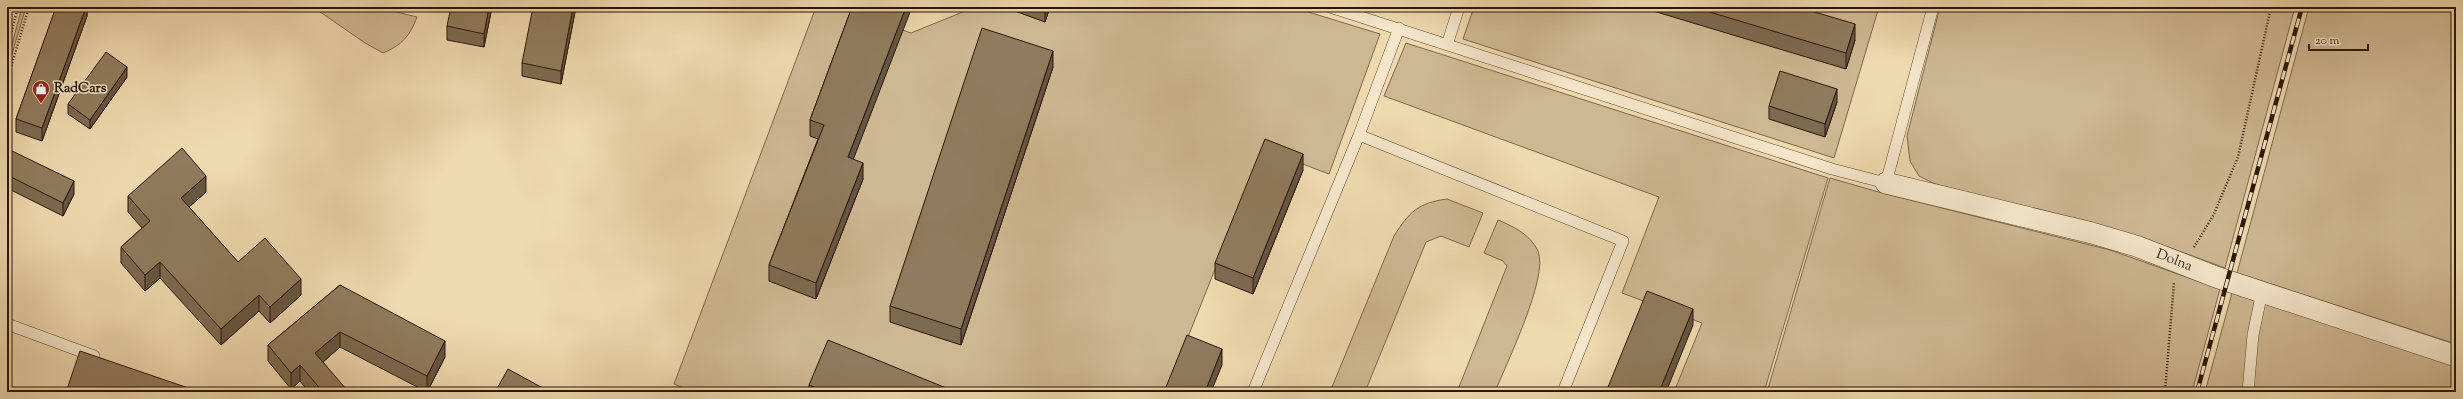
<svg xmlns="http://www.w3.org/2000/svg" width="2463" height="399" viewBox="0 0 2463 399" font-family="'Sorts Mill Goudy',serif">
<rect width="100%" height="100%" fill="#efd9af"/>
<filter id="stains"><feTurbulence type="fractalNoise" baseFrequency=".005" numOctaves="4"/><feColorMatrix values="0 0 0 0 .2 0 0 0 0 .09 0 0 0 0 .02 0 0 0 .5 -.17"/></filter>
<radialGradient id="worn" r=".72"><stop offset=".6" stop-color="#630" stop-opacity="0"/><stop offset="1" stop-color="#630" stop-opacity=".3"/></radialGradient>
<path fill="#ceb892" stroke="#7c674c" d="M 22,7 L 26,7 L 9,64 L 7,63 Z
M 313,7 L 376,7 L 417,17 C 410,36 402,45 383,53 L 365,43 Z
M 816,7 L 839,7 L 911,33 L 975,7 L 1292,7 L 1380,34 L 1329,174 L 1263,149 L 1166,392 L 693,392 L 674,384 Z
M 1474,7 L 1879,7 L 1834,158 L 1463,39 Z
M 1940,7 L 2295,7 L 2225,268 L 2141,237 L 1978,196 L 1935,184 L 1919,176 L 1910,161 L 1907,136 Z
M 2309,7 L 2456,7 L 2456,344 L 2237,273 Z
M 1406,43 L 1828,178 L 1764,392 L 1674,392 L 1702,323 L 1622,293 L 1659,197 L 1384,96 Z
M 1830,178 L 1882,193 L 2110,250 L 2220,289 L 2192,392 L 1767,392 Z
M 1447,199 L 1483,213 L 1469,247 L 1441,236 L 1426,242 L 1365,392 L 1330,392 L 1394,236 C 1409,212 1418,203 1447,199 Z
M 1498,220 C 1514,227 1530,234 1538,251 C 1549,277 1506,364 1495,392 L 1457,392 L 1507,266 L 1503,261 L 1484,253 Z
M 2232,293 L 2456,366 L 2456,392 L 2205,392 Z"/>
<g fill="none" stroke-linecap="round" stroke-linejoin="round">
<defs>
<path id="service" d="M 1330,7 L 1832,169 L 1886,183 L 1933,7
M 1447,45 L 1459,7
M 1359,135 L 1623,241 L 1563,392
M 7,324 L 94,356
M 1253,392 L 1359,135 L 1399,28
M 2248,392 L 2253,335 L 2262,292"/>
<path id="minor" d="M 1886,183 L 2092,233 L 2136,246 L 2216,277 L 2456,356"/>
</defs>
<use href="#service" stroke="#5b4731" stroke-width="12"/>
<use href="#minor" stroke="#5b4731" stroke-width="22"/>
<path stroke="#2a1607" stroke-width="2.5" stroke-dasharray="1 2" stroke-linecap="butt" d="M 7,49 L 18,7
M 7,80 L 29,7
M 2194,247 L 2213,216 L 2238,157 L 2271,7
M 2165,392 L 2174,282"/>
<use href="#service" stroke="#f5e6cb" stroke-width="11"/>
<use href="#minor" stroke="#f5e6cb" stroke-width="21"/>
<defs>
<path id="rail" d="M 2197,392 L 2302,7"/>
</defs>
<use href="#rail" stroke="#2a1607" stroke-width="4.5"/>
<use href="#rail" stroke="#f5e6cb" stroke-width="3" stroke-dasharray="9" stroke-linecap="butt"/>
</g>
<path fill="#7c6a51" stroke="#2a1607" d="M 55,7 L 87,7 L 87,16 L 42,141 L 16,132 L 16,119 L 56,8 Z
M 390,7 L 408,7 L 408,11 Z
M 492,7 L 484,47 L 447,40 L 447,26 Z
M 575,7 L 575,12 L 561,84 L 522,76 L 522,63 Z
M 852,7 L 853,160 L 863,179 L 816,299 L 769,281 L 769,265 L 818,139 L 810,136 L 810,120 Z
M 1004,7 L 1050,7 L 1045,22 Z
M 1640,7 L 1798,7 L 1855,40 L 1846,69 Z
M 1053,67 L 961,345 L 890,322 L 890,306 Z
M 127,77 L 90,129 L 68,114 L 68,104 Z
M 1837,102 L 1825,137 L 1769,119 L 1769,106 Z
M 7,152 L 74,194 L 63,216 L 7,188 Z
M 1303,170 L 1253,294 L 1215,279 L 1215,263 Z
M 206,192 L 189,207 L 238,262 L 301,295 L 270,323 L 259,311 L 221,345 L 160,278 L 145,291 L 121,263 L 121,247 L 142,228 L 128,212 L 128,196 Z
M 340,285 L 445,357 L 427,392 L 340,347 L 323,362 L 347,392 L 309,392 L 300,381 L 291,389 L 268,361 L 268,345 Z
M 809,385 L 956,392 L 809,392 Z"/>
<path fill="#655642" stroke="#2a1607" d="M 86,7 L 87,7 L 87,16 L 42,141 L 42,128 Z
M 489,7 L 492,7 L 484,47 L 484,34 Z
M 573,7 L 575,7 L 575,12 L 561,84 L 561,71 Z
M 906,7 L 912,7 L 848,173 L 848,157 Z
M 1047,7 L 1050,7 L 1045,22 L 1045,12 Z
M 1855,24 L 1855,40 L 1846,69 L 1846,53 Z
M 1053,51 L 1053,67 L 961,345 L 961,329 Z
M 127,67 L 127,77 L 90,129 L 90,120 Z
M 1837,89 L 1837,102 L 1825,137 L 1825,124 Z
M 1303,154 L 1303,170 L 1253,294 L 1253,278 Z
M 863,163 L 863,179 L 816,299 L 816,283 Z
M 206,176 L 206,192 L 181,214 L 181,198 Z
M 74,181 L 74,194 L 63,216 L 63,203 Z
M 160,262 L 160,278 L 145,291 L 145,275 Z
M 301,279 L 301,295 L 270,323 L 270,307 Z
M 259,295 L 259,311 L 221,345 L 221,329 Z
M 1693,309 L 1693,325 L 1666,392 L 1659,392 Z
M 340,332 L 340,347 L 315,369 L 315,353 Z
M 445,341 L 445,357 L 427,392 L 427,376 Z
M 1222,349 L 1222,365 L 1211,392 L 1205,392 Z
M 300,365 L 300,381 L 291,389 L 291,373 Z"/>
<path fill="#907b5e" stroke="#2a1607" d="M 56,7 L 86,7 L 42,128 L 16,119 Z
M 451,7 L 489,7 L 484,34 L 447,26 Z
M 533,7 L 573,7 L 561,71 L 522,63 Z
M 852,7 L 906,7 L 848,157 L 863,163 L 816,283 L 769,265 L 824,125 L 810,120 Z
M 1030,7 L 1047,7 L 1045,12 Z
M 1693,7 L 1798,7 L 1855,24 L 1846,53 Z
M 982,28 L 1053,51 L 961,329 L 890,306 Z
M 106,52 L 127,67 L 90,120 L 68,104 Z
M 1780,71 L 1837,89 L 1825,124 L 1769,106 Z
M 1265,139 L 1303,154 L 1253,278 L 1215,263 Z
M 182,148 L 206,176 L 181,198 L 238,262 L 265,238 L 301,279 L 270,307 L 259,295 L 221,329 L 160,262 L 145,275 L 121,247 L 150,221 L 128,196 Z
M 8,149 L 74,181 L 63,203 L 7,175 L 7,152 Z
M 340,285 L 445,341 L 427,376 L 340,332 L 315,353 L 347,390 L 344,392 L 323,392 L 300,365 L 291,373 L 268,345 Z
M 1647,291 L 1693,309 L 1659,392 L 1606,392 Z
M 1187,335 L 1222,349 L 1205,392 L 1164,392 Z
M 828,340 L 956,392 L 826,392 L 809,385 Z
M 80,351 L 200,392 L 66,392 Z
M 508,369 L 550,392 L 495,392 Z"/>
<defs>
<symbol id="shop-pin" viewBox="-11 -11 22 30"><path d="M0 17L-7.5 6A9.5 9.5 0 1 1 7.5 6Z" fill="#8f2418" stroke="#f5e6cb"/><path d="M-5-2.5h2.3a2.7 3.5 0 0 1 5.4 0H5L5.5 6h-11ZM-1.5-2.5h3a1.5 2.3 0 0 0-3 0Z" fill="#fff"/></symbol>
</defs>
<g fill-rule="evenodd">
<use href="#shop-pin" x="31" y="79" width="20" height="27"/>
</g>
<g text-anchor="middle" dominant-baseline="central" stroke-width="3" stroke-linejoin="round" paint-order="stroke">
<g font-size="14" font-weight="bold" fill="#2a1607" stroke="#f5e6cb" text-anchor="start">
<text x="54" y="89">RadCars</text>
</g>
<g font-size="14" fill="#2a1607" stroke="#f5e6cb">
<text transform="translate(2174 261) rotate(21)">Dolna</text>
</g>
</g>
<rect width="2463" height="399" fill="none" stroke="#efd9af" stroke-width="24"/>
<rect x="8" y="8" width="2447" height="383" fill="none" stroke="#2a1607" stroke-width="2"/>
<rect x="12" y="12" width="2439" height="375" fill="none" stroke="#2a1607"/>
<path d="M2309 44v6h59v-6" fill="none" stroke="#2a1607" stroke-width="2"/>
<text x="2315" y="44" font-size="12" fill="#2a1607" stroke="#f5e6cb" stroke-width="3" paint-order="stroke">20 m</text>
<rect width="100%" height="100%" filter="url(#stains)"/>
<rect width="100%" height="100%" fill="url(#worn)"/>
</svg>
